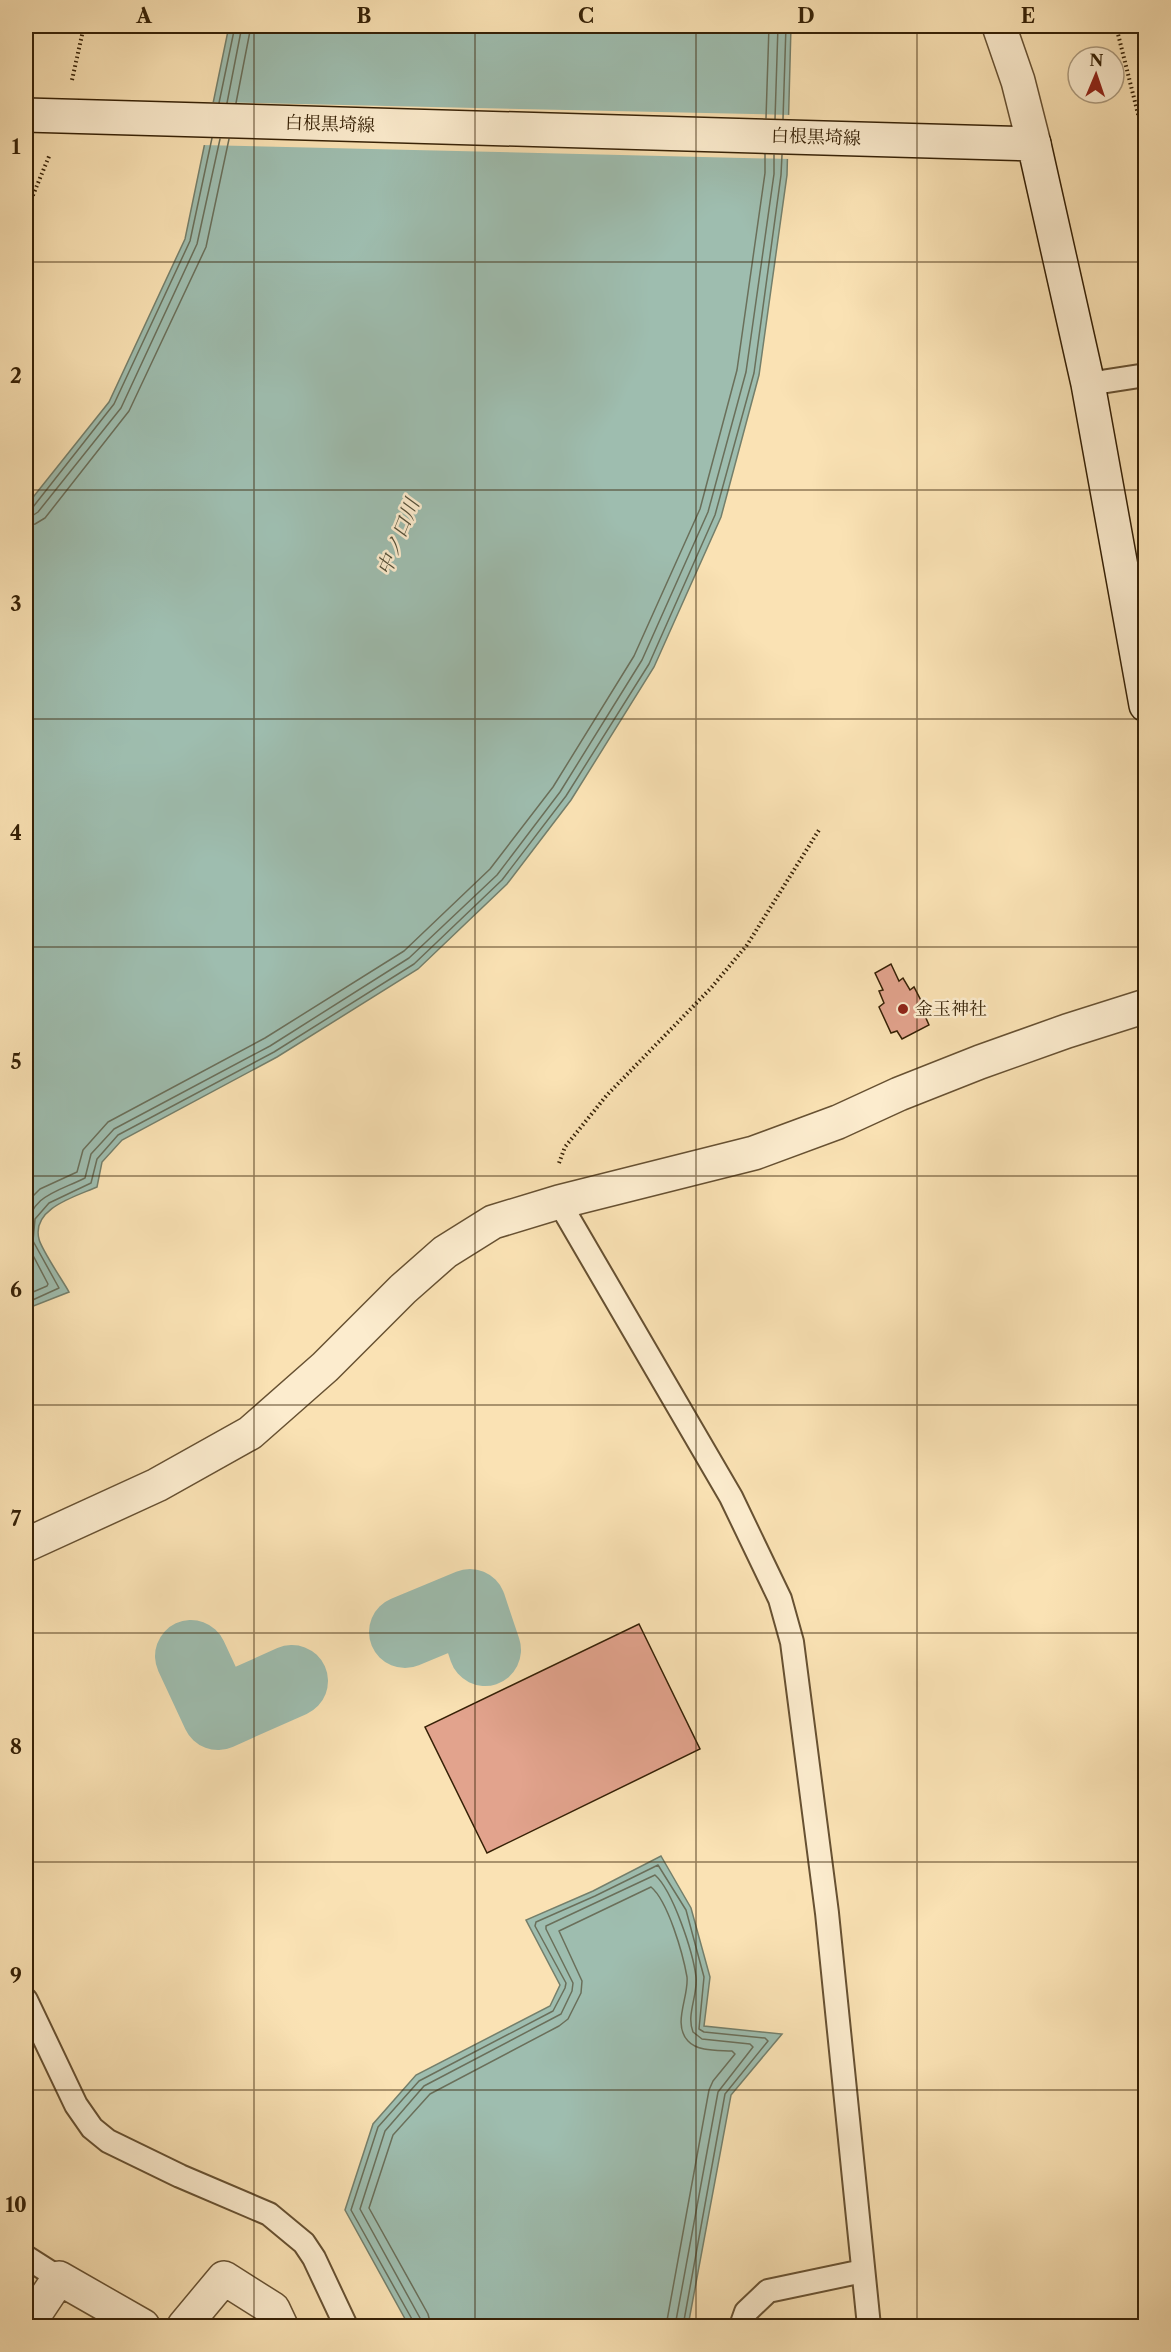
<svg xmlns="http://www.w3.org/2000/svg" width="1171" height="2352" viewBox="0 0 1171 2352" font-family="'Libre Caslon Text','Noto Serif JP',serif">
<rect width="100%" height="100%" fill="#fae2b4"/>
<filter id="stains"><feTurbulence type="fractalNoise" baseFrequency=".00333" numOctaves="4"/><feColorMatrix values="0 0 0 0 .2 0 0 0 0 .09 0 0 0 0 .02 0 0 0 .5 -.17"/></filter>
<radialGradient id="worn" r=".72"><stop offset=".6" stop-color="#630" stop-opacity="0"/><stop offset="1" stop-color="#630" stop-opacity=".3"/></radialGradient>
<path fill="#9ebdaf" stroke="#747f6b" stroke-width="1.5" d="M 229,26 L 791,26 L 787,175 L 759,375 L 721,517 L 654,667 L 571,800 L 507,884 L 418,969 L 277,1057 L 122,1140 L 102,1162 L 97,1187 C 77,1196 31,1208 39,1239 C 41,1249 63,1281 69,1292 L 26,1309 L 26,506 L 109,402 L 185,239 Z
M 661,1856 L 691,1908 L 710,1977 L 704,2026 L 782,2034 L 731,2095 L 688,2326 L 409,2326 L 345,2210 L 373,2124 L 416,2075 L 550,2006 L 560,1985 L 526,1920 L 593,1891 Z"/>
<path fill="#fae2b4" d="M 210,102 L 792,115 L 790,159 L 201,145 Z"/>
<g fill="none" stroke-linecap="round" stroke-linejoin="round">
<path stroke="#6a6f5a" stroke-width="1.5" d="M 219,103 L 235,26
M 227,103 L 242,26
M 236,103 L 251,26
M 766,118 L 769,26
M 775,119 L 778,26
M 783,119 L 786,26
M 26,509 L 33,507 L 114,404 L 190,241 L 212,138
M 26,516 L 32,516 L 38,512 L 121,408 L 197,244 L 220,139
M 26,526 L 35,524 L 45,518 L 129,411 L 206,247 L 229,139
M 26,1203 L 40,1189 L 77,1172 L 83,1150 L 108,1122 L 265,1038 L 404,951 L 490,869 L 553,787 L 634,656 L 700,509 L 737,370 L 765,173 L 765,154
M 26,1231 C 30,1195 57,1192 85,1178 L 91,1154 L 114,1129 L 270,1046 L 409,958 L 497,875 L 560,792 L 642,660 L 708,512 L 746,372 L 774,174 L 774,155
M 26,1242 L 48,1284 L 47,1286 L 26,1295
M 26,1303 L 59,1288 L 33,1241 L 35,1219 L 49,1203 L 91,1183 L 97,1159 L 118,1135 L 274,1052 L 414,964 L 502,880 L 566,796 L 649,664 L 715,515 L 754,373 L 781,175 L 782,155
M 414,2326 L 413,2321 L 351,2210 L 378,2127 L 419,2081 L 553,2011 L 565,1988 L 566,1983 L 535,1926 L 536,1922 L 595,1896 L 658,1865 L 686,1910 L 704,1977 L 699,2029 L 704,2032 L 765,2038 L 768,2041 L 725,2094 L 683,2326
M 421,2326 L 420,2318 L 360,2209 L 385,2131 L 424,2086 L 561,2014 L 572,1991 L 573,1983 L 546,1929 L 546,1926 L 655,1875 C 673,1891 693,1952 696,1977 C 698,1995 686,2015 693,2032 L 702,2039 L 750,2044 L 753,2047 L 718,2092 L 675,2326
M 431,2326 L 428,2314 L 369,2208 L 393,2135 L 430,2094 L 559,2026 L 568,2019 L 581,1993 L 582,1981 L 559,1931 L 651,1887 C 668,1901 683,1954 687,1977 C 689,1997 672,2024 688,2041 C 698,2052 719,2050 732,2051 L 735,2054 L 713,2081 L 709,2090 L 666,2326"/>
<path stroke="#9ebdaf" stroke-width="72" d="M 405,1632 L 470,1605 L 485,1650
M 191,1656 L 218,1714 L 292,1681"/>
</g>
<path fill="#e2a38d" stroke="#362106" stroke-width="1.5" d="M 891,964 L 899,981 L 903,978 L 910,990 L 914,987 L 928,1014 L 925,1016 L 929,1025 L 902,1039 L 897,1031 L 891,1033 L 879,1007 L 884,1003 L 879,991 L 883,990 L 875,973 Z
M 639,1624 L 700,1749 L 487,1853 L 425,1727 Z"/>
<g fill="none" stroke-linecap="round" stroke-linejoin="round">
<defs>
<path id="service" d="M 1088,384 L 1146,375
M 559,1202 L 731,1497 L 780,1599 L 792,1642 L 827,1913 L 869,2326
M 26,2000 L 76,2105 L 92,2128 L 108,2141 L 180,2176 L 269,2214 L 304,2243 L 314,2258 L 346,2326
M 26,2257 L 59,2278
M 741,2326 L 746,2312 L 768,2291 L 863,2271"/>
<path id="minor" d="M 999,26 L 1018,81 L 1034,144
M 26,1545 L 157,1485 L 250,1433 L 325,1367 L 403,1289 L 445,1252 L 493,1222 L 559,1202 L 754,1153 L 838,1122 L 899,1094 L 980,1062 L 1067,1031 L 1146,1006
M 27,2326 L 59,2278 L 143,2326
M 184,2326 L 224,2278 L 273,2309 L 281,2326"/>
<path id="secondary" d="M 26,115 L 1034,144 L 1088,384 L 1146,705"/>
</defs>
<use href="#service" stroke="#675132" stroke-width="26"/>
<use href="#minor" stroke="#675132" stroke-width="36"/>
<use href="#secondary" stroke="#362106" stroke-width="36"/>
<path stroke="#362106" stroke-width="4" stroke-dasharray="1.5 3" stroke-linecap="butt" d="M 1116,26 L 1146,146
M 72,80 L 84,26
M 26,212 L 50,154
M 559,1163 L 565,1147 L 607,1095 L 711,988 L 747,945 L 819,830"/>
<use href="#service" stroke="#fcecce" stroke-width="22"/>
<use href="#minor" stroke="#fcecce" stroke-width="33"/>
<use href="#secondary" stroke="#fcecce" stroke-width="33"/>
</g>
<path fill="none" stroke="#362106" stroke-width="1.5" stroke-opacity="0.55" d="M 254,26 L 254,2326M 475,26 L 475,2326M 696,26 L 696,2326M 917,26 L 917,2326M 26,262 L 1146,262M 26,490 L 1146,490M 26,719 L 1146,719M 26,947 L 1146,947M 26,1176 L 1146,1176M 26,1405 L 1146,1405M 26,1633 L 1146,1633M 26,1862 L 1146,1862M 26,2090 L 1146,2090"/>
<circle fill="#8f2418" stroke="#fcecce" stroke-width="2" cx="903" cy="1009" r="6"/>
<g text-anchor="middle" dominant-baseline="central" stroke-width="5" stroke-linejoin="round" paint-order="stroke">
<g font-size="18" fill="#362106" stroke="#fcecce">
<text transform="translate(330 124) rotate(2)">白根黒埼線</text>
<text transform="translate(816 137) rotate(2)">白根黒埼線</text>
</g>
<g font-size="18" fill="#362106" stroke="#fcecce" text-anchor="start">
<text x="915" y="1009">金玉神社</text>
</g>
<g font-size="20" font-style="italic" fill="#555039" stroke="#fcecce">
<text transform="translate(398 537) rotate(-68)">中ノ口川</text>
</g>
</g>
<rect width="1171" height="2352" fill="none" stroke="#fae2b4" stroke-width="66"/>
<g transform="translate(1096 75) rotate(2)"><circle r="28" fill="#fcecce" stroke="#ad9b7e" stroke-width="1.5"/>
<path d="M0-4.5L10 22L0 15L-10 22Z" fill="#8f2418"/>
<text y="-9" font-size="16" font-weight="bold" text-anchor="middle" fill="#362106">N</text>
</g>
<rect x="33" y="33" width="1105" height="2286" fill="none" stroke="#362106" stroke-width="2"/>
<g font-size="20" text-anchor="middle" font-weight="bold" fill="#362106">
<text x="144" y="23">A</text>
<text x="364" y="23">B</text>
<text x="586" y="23">C</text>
<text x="806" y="23">D</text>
<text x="1028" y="23">E</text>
<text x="16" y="154">1</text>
<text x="16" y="383">2</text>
<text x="16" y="611">3</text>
<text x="16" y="840">4</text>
<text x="16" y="1069">5</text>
<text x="16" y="1297">6</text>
<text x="16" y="1526">7</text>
<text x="16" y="1754">8</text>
<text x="16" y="1983">9</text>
<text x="16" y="2212">10</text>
</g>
<rect width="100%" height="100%" filter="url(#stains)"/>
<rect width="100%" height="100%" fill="url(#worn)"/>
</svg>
